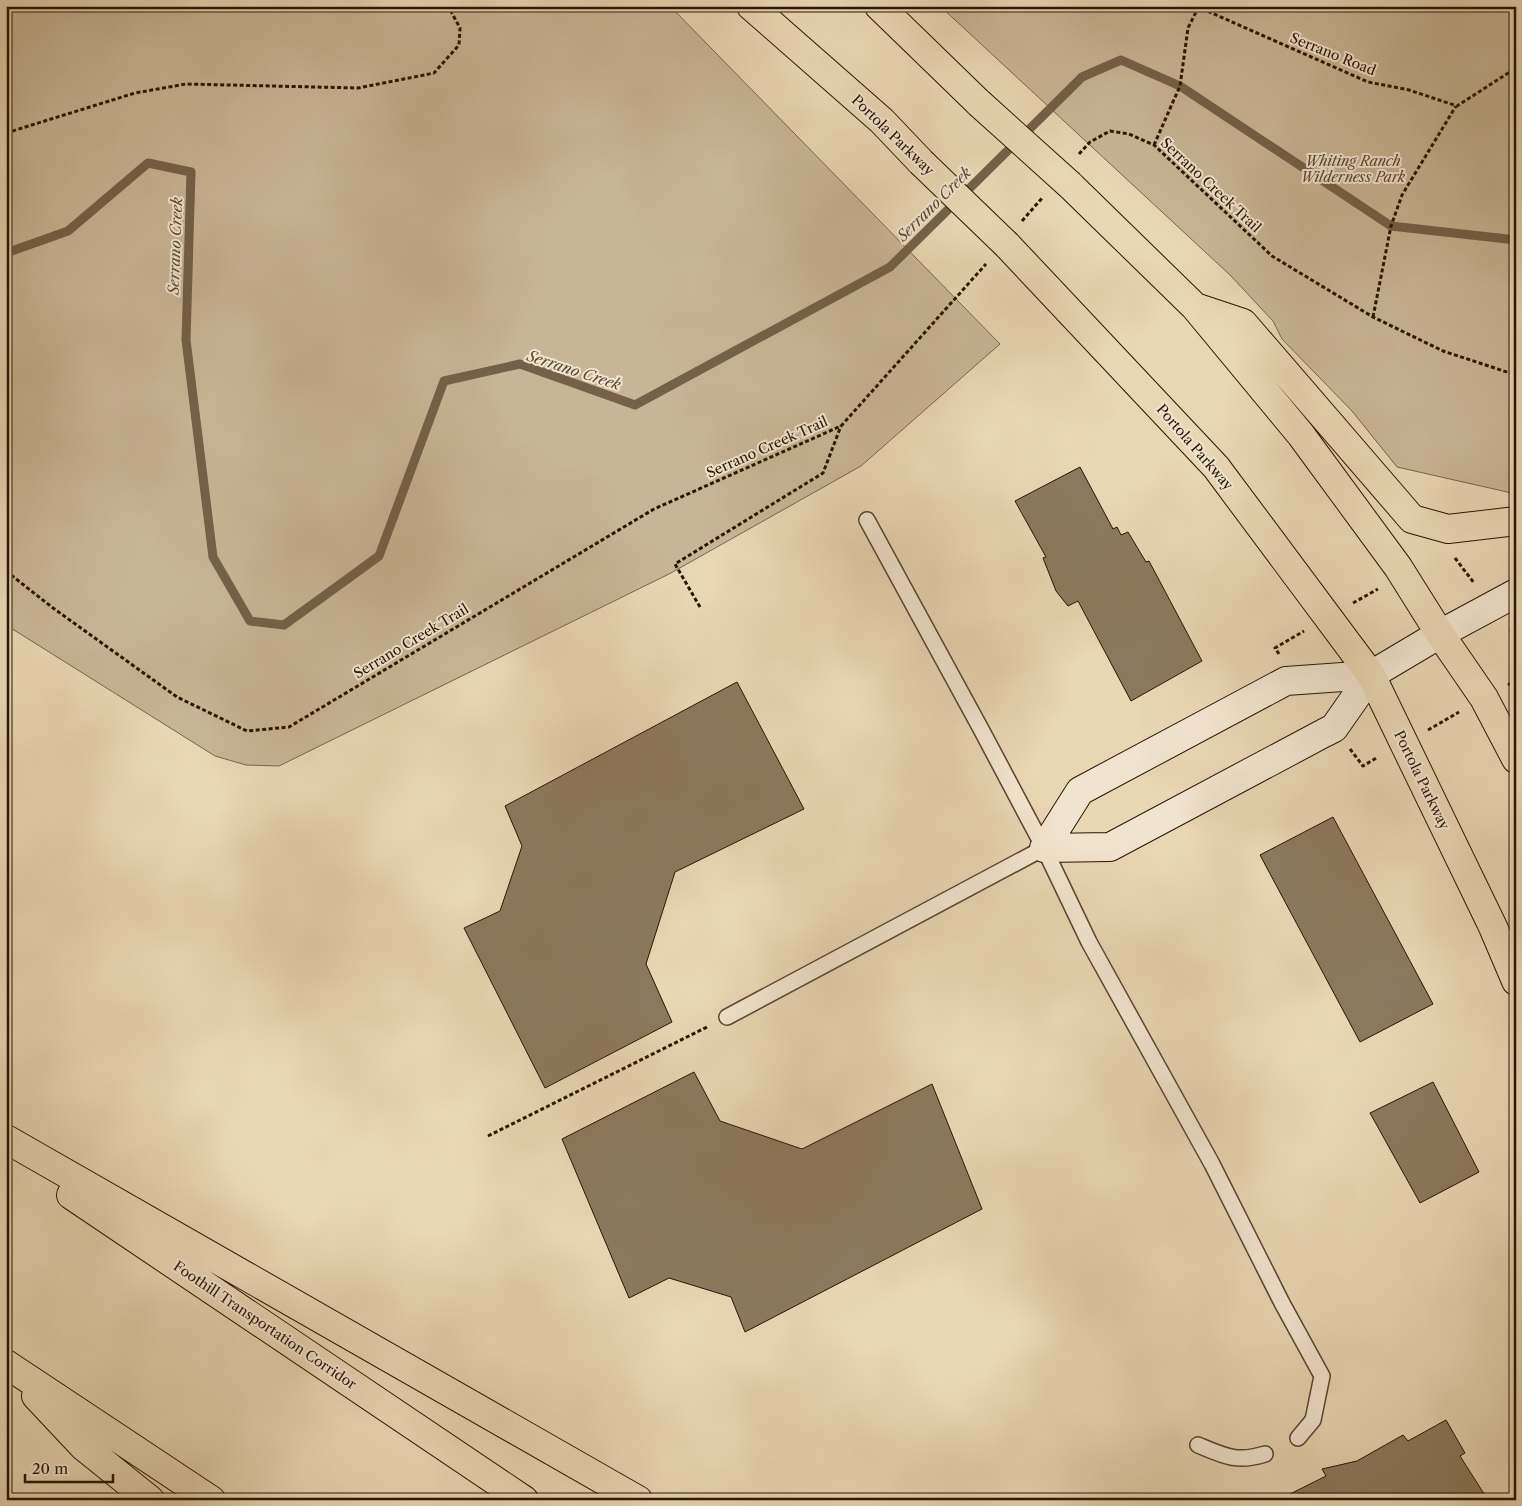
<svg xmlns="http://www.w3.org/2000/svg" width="1522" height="1506" viewBox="0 0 1522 1506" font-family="'Libre Caslon Text',serif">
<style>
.green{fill:#c8b595;stroke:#78654a}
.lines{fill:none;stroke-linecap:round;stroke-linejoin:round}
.stream{stroke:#746147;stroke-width:9}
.building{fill:#8c795d;stroke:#281500}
.lane-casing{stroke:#58452d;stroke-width:18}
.secondary-casing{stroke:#281500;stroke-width:30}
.primary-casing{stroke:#281500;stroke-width:30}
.highway-casing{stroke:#281500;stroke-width:30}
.path{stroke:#281500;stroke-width:3;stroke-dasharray:4 2.5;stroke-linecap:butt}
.lane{stroke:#f1e4ce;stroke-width:15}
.secondary{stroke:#f1e4ce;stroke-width:28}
.primary{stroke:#e9d6b3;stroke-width:28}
.highway{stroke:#e9d6b3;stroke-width:28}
.primary-bridge-casing{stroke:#281500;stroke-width:30;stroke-linecap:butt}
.primary-bridge{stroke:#e9d6b3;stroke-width:28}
.labels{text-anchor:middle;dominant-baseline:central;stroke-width:4;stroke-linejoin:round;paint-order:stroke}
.street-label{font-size:14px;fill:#281500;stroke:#f1e4ce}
.park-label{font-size:14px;font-style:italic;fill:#58452d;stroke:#f1e4ce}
.water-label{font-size:15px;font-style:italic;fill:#5b482f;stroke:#f1e4ce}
</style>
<rect width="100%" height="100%" fill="#e9d6b3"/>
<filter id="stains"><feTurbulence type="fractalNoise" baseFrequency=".004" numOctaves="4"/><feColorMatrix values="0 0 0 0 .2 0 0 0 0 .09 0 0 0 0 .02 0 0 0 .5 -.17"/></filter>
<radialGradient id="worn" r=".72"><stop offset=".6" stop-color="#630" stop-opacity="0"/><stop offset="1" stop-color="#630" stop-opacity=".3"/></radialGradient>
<!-- green -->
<path class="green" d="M 6,6 L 670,6 L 1000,344 L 861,466 L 669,574 L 279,766 L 246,765 L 215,756 L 6,625 Z
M 940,6 L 1516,6 L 1516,494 L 1397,467 L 1352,411 L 1282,339 L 1273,321 L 1230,275 Z"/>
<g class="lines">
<!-- stream -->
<path class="stream" d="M 6,253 L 68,231 L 148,163 L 191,172 L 186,340 L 213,557 L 250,621 L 284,625 L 379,556 L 444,381 L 520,364 L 635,405 L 890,267 L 1082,77 L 1121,60 L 1180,86 L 1391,226 L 1516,240"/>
</g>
<!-- building -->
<path class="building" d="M 1080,467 L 1113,529 L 1117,527 L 1121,535 L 1128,532 L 1146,562 L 1149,561 L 1202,661 L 1131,701 L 1078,601 L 1068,606 L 1056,591 L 1043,558 L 1046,557 L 1015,501 Z
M 737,682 L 804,809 L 675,872 L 646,964 L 672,1022 L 545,1088 L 464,928 L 500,911 L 522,846 L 505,806 Z
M 1333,817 L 1433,1004 L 1360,1042 L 1260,855 Z
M 694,1072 L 720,1121 L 802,1149 L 932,1084 L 982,1209 L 745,1332 L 731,1297 L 669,1278 L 629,1298 L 562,1139 Z
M 1433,1082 L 1479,1172 L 1420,1203 L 1370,1113 Z
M 1446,1420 L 1465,1453 L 1460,1456 L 1488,1500 L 1278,1500 L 1326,1476 L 1322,1469 L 1357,1461 L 1403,1435 L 1408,1441 Z"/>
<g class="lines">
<!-- lane casing -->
<g class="lane-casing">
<path id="lane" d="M 867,520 L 982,731 L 1044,848 L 1089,942 L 1212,1164 L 1282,1303 L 1322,1376 L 1313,1420 L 1298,1438
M 727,1017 L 1044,848
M 1198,1445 C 1224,1456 1237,1463 1265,1454"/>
</g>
<!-- secondary casing -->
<g class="secondary-casing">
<path id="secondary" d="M 1044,848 L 1110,847 L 1324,733 L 1334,728 L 1371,675 L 1440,634 L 1516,593
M 1044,848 L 1080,791 L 1286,681 L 1371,675"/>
</g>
<!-- primary casing -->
<g class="primary-casing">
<path id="primary" d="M 751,6 L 882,121 L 921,162
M 879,6 L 979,103
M 1070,185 L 1195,307 L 1301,435 L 1398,567 L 1440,634 L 1484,698 L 1516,759
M 1007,245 L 1216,467 L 1371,675 L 1493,927 L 1516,981
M 1195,307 L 1243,323 L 1412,519 L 1448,529 L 1516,521"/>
</g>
<!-- highway casing -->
<g class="highway-casing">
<path id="highway" d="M 6,1139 L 638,1500
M 71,1195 L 524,1500
M 6,1364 L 211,1500
M 36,1396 L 83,1446 L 150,1500"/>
</g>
<!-- path -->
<path class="path" d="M 1196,6 L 1368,82 L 1409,90 L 1457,106 L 1516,68
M 6,133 L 135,93 L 186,84 L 358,88 L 434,73 L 459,45 L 460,28 L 448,6
M 1154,145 L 1180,86 L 1188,28 L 1198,8
M 1079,154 L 1090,142 L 1110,131 L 1129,134 L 1154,145 L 1272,256 L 1373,317 L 1443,351 L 1516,375
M 1022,221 L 1043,197
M 1373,317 L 1391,226 L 1402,195 L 1456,106
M 1455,558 L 1474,583
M 6,571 L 53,608 L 177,697 L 247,731 L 289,727 L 654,509 L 841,426 L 986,264
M 1353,603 L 1378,589
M 700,607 L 675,564 L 823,473 L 841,426
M 1510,629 L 1516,636
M 1279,654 L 1275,648 L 1304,631
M 1508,685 L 1516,680
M 1428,730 L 1459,712
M 1350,749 L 1363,766 L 1378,757
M 488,1136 L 707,1027"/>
<!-- lane -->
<use href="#lane" class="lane"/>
<!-- secondary -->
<use href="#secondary" class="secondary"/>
<!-- primary -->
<use href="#primary" class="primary"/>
<!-- highway -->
<use href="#highway" class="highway"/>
<!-- primary-bridge casing -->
<g class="primary-bridge-casing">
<path id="primary-bridge" d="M 979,103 L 1070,185
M 921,162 L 1007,245"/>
</g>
<!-- primary-bridge -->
<use href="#primary-bridge" class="primary-bridge"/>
</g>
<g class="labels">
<!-- street labels -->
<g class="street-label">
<text transform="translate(1333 54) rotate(22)">Serrano Road</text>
<text transform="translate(893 135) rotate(44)">Portola Parkway</text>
<text transform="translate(1211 185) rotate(43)">Serrano Creek Trail</text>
<text transform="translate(767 447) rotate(-24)">Serrano Creek Trail</text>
<text transform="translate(1195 447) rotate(49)">Portola Parkway</text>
<text transform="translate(411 641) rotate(-31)">Serrano Creek Trail</text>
<text transform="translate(1422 780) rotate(64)">Portola Parkway</text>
<text transform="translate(265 1325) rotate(34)">Foothill Transportation Corridor</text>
</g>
<!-- park labels -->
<g class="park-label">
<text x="1353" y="161">Whiting Ranch<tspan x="1353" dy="16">Wilderness Park</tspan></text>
</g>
<!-- water labels -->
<g class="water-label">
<text transform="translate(934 204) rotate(-45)">Serrano Creek</text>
<text transform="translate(175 246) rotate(-88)">Serrano Creek</text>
<text transform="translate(574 370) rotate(18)">Serrano Creek</text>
</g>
</g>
<!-- margin -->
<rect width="1522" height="1506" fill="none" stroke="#e9d6b3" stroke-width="25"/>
<rect x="8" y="8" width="1507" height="1491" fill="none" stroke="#281500" stroke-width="2.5"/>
<rect x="12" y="12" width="1497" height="1481" fill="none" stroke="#281500"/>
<!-- scale -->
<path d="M25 1474v8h88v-8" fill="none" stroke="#281500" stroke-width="2.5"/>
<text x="32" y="1474" font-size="15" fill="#281500" stroke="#f1e4ce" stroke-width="4" paint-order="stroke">20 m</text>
<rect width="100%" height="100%" filter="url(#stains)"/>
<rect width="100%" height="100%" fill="url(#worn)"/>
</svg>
